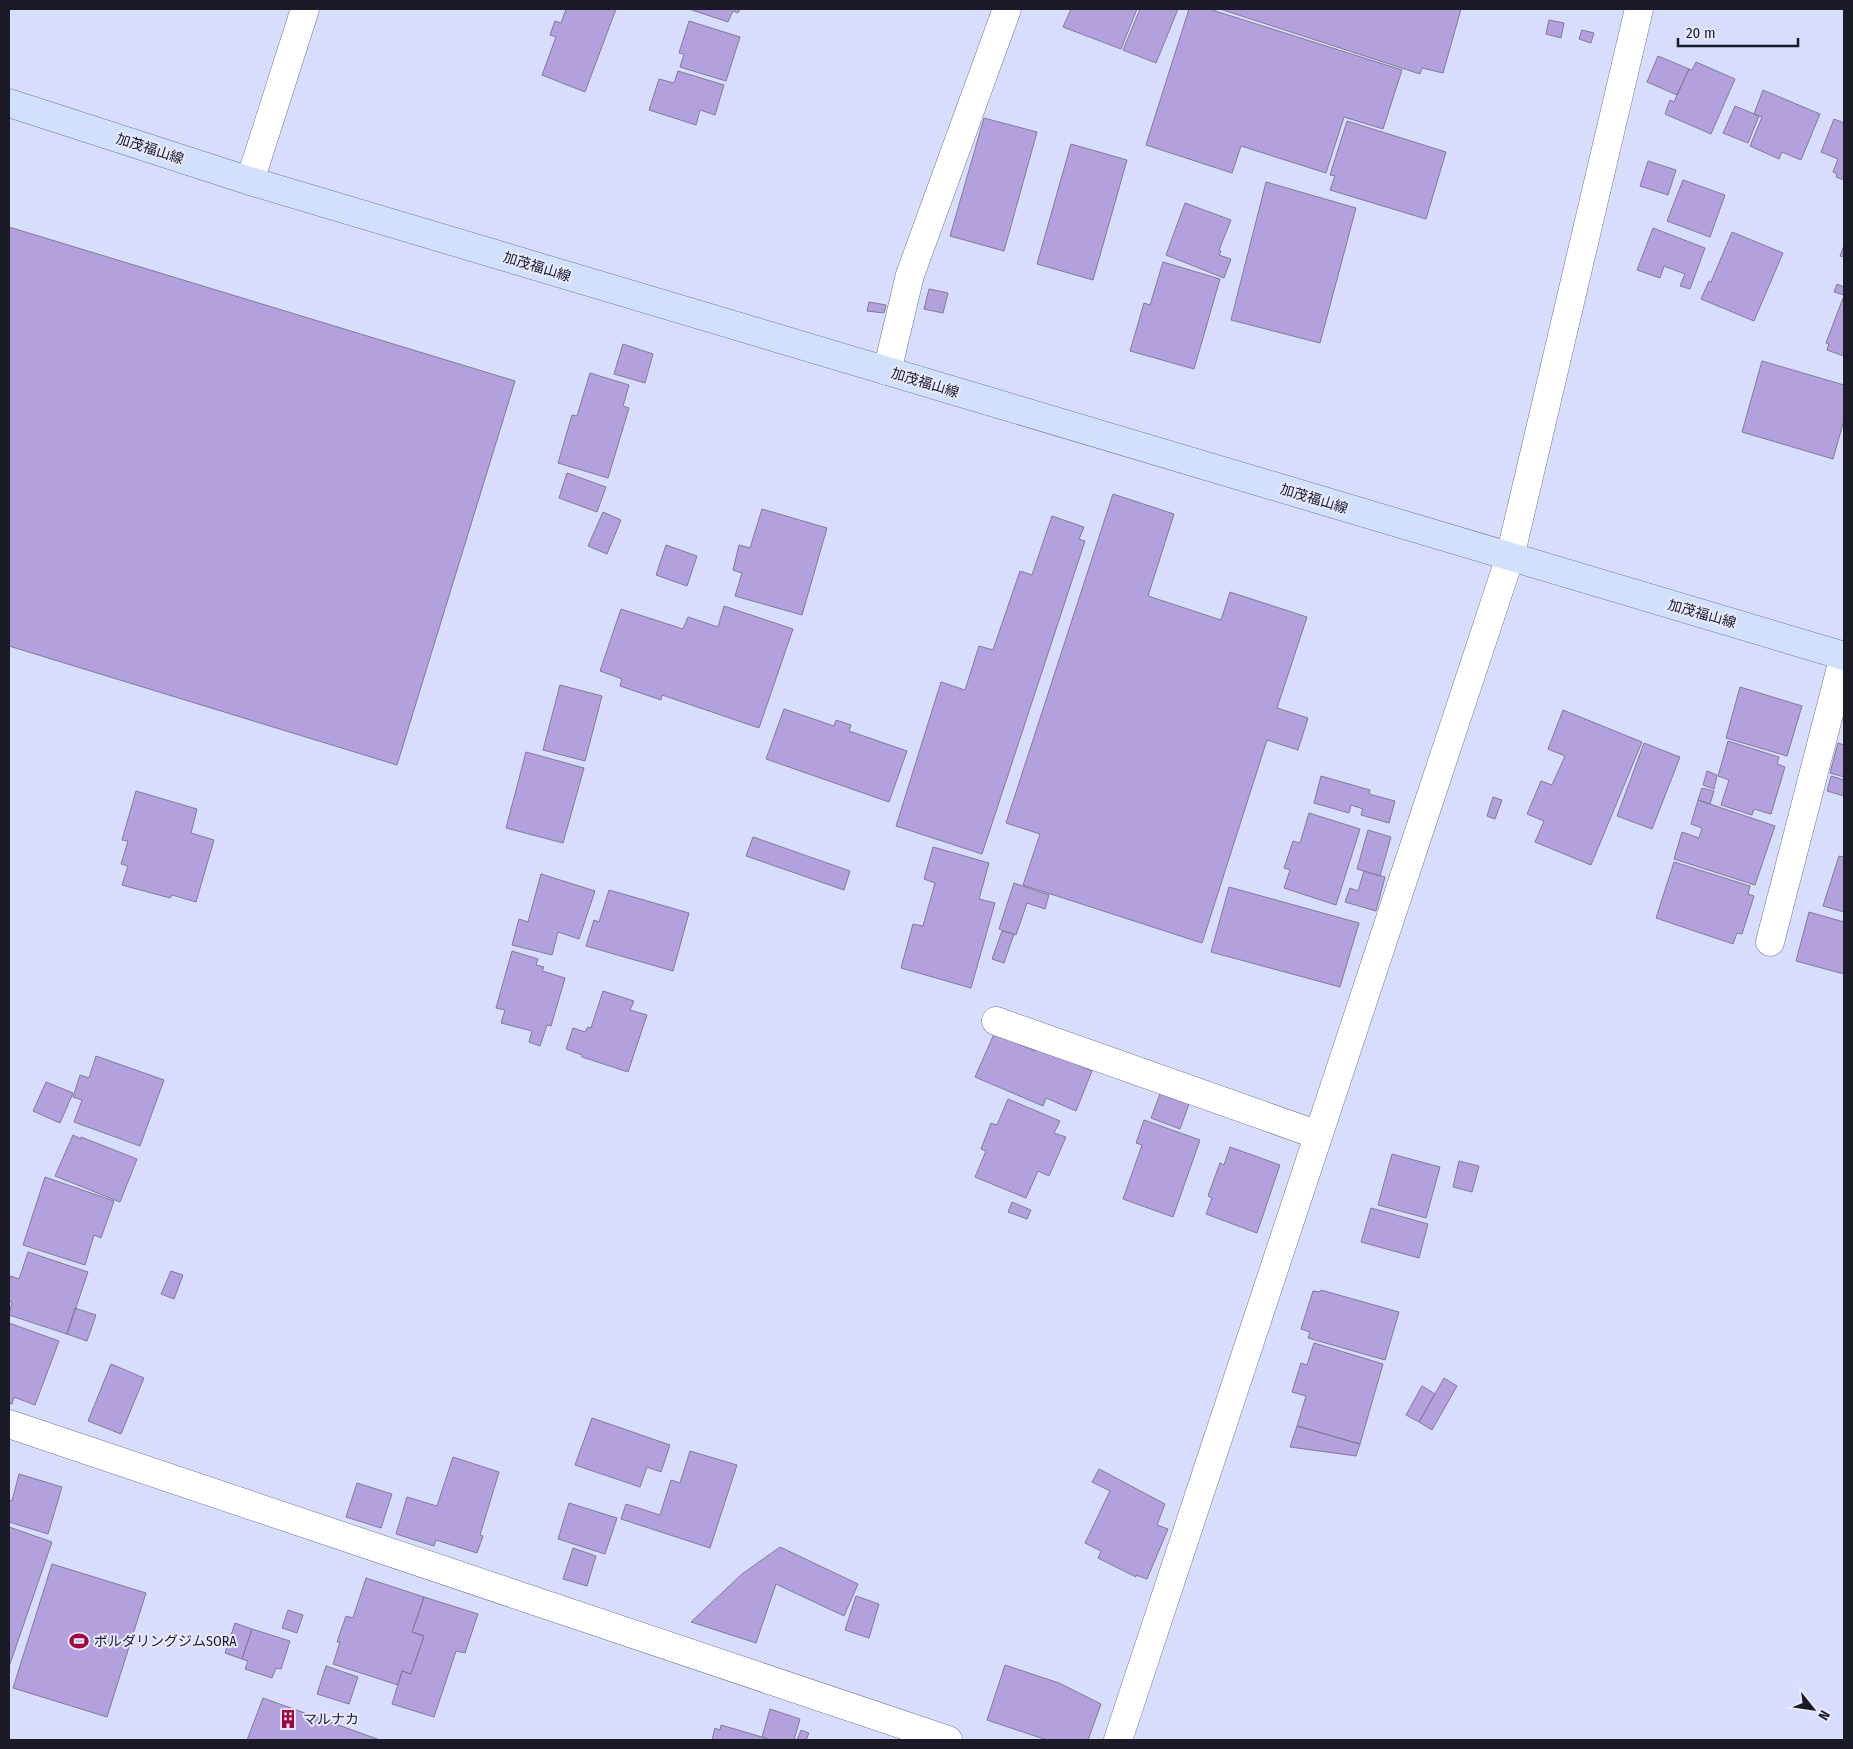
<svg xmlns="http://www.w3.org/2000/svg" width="1853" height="1749" viewBox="0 0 1853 1749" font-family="'Fira Sans Condensed','Noto Sans JP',sans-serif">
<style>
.building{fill:#b3a1dd;stroke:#827a98}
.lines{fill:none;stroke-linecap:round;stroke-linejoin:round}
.minor-casing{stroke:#737694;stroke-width:29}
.secondary-casing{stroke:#737694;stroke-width:29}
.minor{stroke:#fff;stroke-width:28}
.secondary{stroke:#d2e1fb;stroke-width:28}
.labels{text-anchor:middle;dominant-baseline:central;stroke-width:4;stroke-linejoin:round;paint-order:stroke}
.street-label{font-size:14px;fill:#1a1b27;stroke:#e7eafe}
.poi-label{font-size:14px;fill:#1a1b27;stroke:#e7eafe;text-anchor:start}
</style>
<rect width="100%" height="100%" fill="#d8dcfd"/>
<!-- building -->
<path class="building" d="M 566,9 L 616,9 L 585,92 L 542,75 L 556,37 L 550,35 L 555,21 L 561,23 Z
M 689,9 L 740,9 L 738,13 L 733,11 L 728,22 Z
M 1071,9 L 1137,9 L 1121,49 L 1063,27 Z
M 1140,9 L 1178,9 L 1156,63 L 1123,50 Z
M 1189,9 L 1209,9 L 1402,70 L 1383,129 L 1344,117 L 1326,173 L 1241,146 L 1232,173 L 1146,145 Z
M 1220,9 L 1461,9 L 1443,73 L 1422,68 L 1420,74 Z
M 1549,20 L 1564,23 L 1561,38 L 1546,34 Z
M 689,21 L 740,37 L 726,81 L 680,67 L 684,54 L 679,53 Z
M 1582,30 L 1594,33 L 1591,43 L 1579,39 Z
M 1658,56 L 1689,69 L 1677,95 L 1647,82 Z
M 1696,62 L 1735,79 L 1711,134 L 1665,114 L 1670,100 L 1674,102 L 1689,69 L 1692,70 Z
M 678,71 L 724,85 L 715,115 L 700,110 L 696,125 L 649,110 L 659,79 L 674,83 Z
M 1763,90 L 1820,114 L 1801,160 L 1782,152 L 1779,159 L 1750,146 L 1762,117 L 1754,114 Z
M 1735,106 L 1759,116 L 1748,143 L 1723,133 Z
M 984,118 L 1037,132 L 1004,251 L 950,236 Z
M 1834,119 L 1844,123 L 1844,180 L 1836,177 L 1837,174 L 1833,172 L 1838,159 L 1821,152 Z
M 1347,121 L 1446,152 L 1426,219 L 1330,190 L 1335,176 L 1330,175 Z
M 1071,144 L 1127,160 L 1093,280 L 1037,264 Z
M 1648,161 L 1676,170 L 1668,195 L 1640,186 Z
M 1683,180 L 1725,195 L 1710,237 L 1667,221 Z
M 1266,182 L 1356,208 L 1320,343 L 1231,320 Z
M 1185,203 L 1231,220 L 1219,250 L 1221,251 L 1219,255 L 1231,259 L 1224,278 L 1166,255 Z
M 9,227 L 515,381 L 397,765 L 9,646 Z
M 1653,228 L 1705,248 L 1690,289 L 1680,286 L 1685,274 L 1664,266 L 1660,278 L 1637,270 Z
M 1732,232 L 1783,253 L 1754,321 L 1701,299 L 1709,281 L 1711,282 Z
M 1844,245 L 1844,257 L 1840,256 Z
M 1163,262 L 1220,279 L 1194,369 L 1130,351 L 1144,303 L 1150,305 Z
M 1837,284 L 1844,287 L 1844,295 L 1834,292 Z
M 929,289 L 948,293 L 943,313 L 924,309 Z
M 1843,298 L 1844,298 L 1844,356 L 1827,350 L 1829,344 L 1826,343 Z
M 869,302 L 886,305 L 884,313 L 867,311 Z
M 623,344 L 653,354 L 645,383 L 614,374 Z
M 1762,361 L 1844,385 L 1844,420 L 1833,459 L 1742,432 Z
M 590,373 L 629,385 L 623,406 L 629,408 L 608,478 L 558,463 L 572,415 L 577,416 Z
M 567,473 L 606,487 L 597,512 L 559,498 Z
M 1113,494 L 1174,514 L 1148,596 L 1221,620 L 1230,592 L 1307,617 L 1277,708 L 1308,718 L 1298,750 L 1267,740 L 1202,943 L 1023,885 L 1040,834 L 1006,823 Z
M 762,509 L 827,528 L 802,615 L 735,596 L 742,573 L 733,570 L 739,545 L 750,548 Z
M 603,512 L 621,520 L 607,554 L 588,546 Z
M 1052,516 L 1084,527 L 1079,539 L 1085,541 L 982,854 L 896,826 L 941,682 L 965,690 L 979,646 L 993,650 L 1020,571 L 1032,575 Z
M 666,545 L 697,556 L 687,586 L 656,575 Z
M 724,606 L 793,629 L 759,728 L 662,695 L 661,700 L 620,686 L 622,679 L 600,671 L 621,609 L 683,629 L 688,617 L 718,627 Z
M 560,685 L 602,696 L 585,761 L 543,750 Z
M 1740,687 L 1802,706 L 1787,756 L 1726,738 Z
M 784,709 L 834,726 L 836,720 L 851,725 L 849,731 L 907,751 L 889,802 L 766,759 Z
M 1563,710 L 1642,742 L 1591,865 L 1535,842 L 1544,821 L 1527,814 L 1541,781 L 1552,785 L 1565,756 L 1548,749 Z
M 1728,741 L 1779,757 L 1777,764 L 1785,767 L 1771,814 L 1754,809 L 1752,815 L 1721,805 L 1729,780 L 1718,776 Z
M 1644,743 L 1680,757 L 1652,829 L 1617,816 Z
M 1838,743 L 1844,745 L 1844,777 L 1830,773 Z
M 526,752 L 584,768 L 563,843 L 506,828 Z
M 1707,771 L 1717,775 L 1714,789 L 1703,785 Z
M 1321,776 L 1370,790 L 1369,794 L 1395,801 L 1389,823 L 1361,815 L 1363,809 L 1351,805 L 1349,813 L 1314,803 Z
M 1831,776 L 1844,780 L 1844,796 L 1827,791 Z
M 1702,788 L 1714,791 L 1710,804 L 1698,800 Z
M 136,791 L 197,809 L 191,833 L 214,840 L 196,902 L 172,895 L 170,898 L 122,885 L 128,866 L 121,864 L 128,841 L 122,840 Z
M 1493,797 L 1502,800 L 1495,819 L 1487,816 Z
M 1698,800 L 1775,826 L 1755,885 L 1674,859 L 1682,832 L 1699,838 L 1702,828 L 1691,824 Z
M 1309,813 L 1360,829 L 1336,905 L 1284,888 L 1290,870 L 1284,868 L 1293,841 L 1300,843 Z
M 1368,830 L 1391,837 L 1380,876 L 1357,869 Z
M 753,837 L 850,871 L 844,890 L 746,856 Z
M 933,847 L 989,863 L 979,899 L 995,903 L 971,988 L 901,968 L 913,924 L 923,926 L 935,883 L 924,879 Z
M 1839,856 L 1844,857 L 1844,912 L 1823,906 Z
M 1674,862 L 1750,886 L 1748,894 L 1754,896 L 1742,934 L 1737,933 L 1733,944 L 1656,918 Z
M 1364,871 L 1385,877 L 1376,911 L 1345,902 L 1350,888 L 1358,891 Z
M 541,874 L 595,891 L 579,939 L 558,932 L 552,955 L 512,945 L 519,919 L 528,922 Z
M 1014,883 L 1049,895 L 1045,909 L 1027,903 L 1016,935 L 999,929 Z
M 1229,887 L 1359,923 L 1340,987 L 1211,952 Z
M 609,890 L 689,913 L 673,971 L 586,946 L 594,920 L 599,922 Z
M 1809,912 L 1844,922 L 1844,974 L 1796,961 Z
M 1002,931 L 1014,934 L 1004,963 L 992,959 Z
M 512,951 L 538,959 L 536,965 L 544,967 L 542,971 L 565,978 L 551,1026 L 547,1025 L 540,1046 L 529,1042 L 532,1031 L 501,1023 L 505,1010 L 496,1008 Z
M 603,991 L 634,1001 L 630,1010 L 647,1015 L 628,1072 L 582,1057 L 582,1055 L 566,1049 L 573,1028 L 585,1032 L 588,1027 L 591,1028 Z
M 994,1034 L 1035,1051 L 1036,1047 L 1092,1071 L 1076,1111 L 1046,1098 L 1043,1106 L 975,1077 Z
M 96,1056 L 164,1080 L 140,1146 L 74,1122 L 82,1100 L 73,1097 L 80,1075 L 89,1078 Z
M 46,1082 L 73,1093 L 60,1123 L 33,1111 Z
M 1160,1094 L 1189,1104 L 1180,1129 L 1151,1118 Z
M 1008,1099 L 1060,1121 L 1054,1133 L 1066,1137 L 1049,1176 L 1038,1171 L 1026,1198 L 975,1177 L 986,1151 L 981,1149 L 991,1123 L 997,1125 Z
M 1144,1120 L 1200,1140 L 1173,1217 L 1123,1199 L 1142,1145 L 1136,1143 Z
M 73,1135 L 81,1139 L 81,1137 L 137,1159 L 120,1202 L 55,1176 Z
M 1230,1147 L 1280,1165 L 1257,1233 L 1206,1214 L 1212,1198 L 1208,1196 L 1220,1163 L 1224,1165 Z
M 1392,1154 L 1440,1167 L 1426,1218 L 1378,1205 Z
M 1459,1161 L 1479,1166 L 1472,1192 L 1453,1187 Z
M 45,1177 L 114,1201 L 101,1238 L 94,1235 L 85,1265 L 23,1245 Z
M 1012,1202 L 1031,1210 L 1027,1219 L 1008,1212 Z
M 1371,1208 L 1428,1224 L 1419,1258 L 1361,1242 Z
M 28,1252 L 88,1272 L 67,1334 L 9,1315 L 12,1302 L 9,1301 L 9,1281 L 11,1276 L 19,1279 Z
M 171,1271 L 183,1275 L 174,1299 L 161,1294 Z
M 1321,1290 L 1399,1312 L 1385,1360 L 1308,1338 L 1310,1332 L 1301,1329 L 1313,1291 L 1320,1292 Z
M 75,1308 L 96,1315 L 87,1341 L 67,1334 Z
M 9,1323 L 59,1341 L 35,1405 L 14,1397 L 12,1404 L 9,1403 Z
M 1314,1343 L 1383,1364 L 1360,1444 L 1297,1426 L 1306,1396 L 1292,1392 L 1301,1363 L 1307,1365 Z
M 111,1364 L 144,1378 L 121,1434 L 88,1421 Z
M 1444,1378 L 1457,1386 L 1432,1430 L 1419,1422 Z
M 1422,1386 L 1435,1394 L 1419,1422 L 1406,1415 Z
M 592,1418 L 670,1445 L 661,1472 L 647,1467 L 640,1487 L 575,1465 Z
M 1297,1426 L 1360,1444 L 1356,1456 L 1290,1447 Z
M 690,1451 L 737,1465 L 710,1548 L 621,1519 L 626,1504 L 660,1515 L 671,1480 L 680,1483 Z
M 453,1457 L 499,1472 L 480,1535 L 483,1536 L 477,1553 L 436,1540 L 434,1546 L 396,1534 L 407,1497 L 437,1506 Z
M 1099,1469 L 1165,1504 L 1157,1525 L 1168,1529 L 1147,1579 L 1136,1575 L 1136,1577 L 1098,1558 L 1101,1551 L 1085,1543 L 1110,1491 L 1092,1482 Z
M 19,1474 L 62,1487 L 48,1534 L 9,1522 L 9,1500 L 12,1501 Z
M 357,1483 L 392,1494 L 381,1528 L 346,1517 Z
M 569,1503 L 617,1518 L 605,1554 L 558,1539 Z
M 9,1527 L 52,1542 L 9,1667 Z
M 780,1547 L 858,1584 L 844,1616 L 776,1584 L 756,1643 L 691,1622 L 742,1574 Z
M 573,1548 L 596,1556 L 587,1586 L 563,1579 Z
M 52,1564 L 146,1593 L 107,1717 L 13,1688 Z
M 366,1578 L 424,1597 L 412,1632 L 424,1636 L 411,1674 L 402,1671 L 398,1685 L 333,1664 L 340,1642 L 337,1642 L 346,1616 L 353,1618 Z
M 856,1596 L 879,1604 L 869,1638 L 845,1630 Z
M 424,1597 L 478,1614 L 465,1653 L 456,1651 L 434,1717 L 392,1704 L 402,1671 L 411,1674 L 424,1636 L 412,1632 Z
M 288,1610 L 303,1615 L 297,1633 L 282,1628 Z
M 235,1623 L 252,1629 L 242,1659 L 225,1653 Z
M 252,1629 L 290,1641 L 281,1669 L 276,1668 L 272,1678 L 245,1669 L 248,1661 L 242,1659 Z
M 1005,1665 L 1059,1683 L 1101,1704 L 1088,1740 L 1047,1740 L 987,1720 Z
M 326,1666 L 358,1677 L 349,1704 L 317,1694 Z
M 263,1698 L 380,1740 L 247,1740 Z
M 770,1709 L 800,1719 L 794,1740 L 771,1740 L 762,1737 Z
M 721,1725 L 762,1737 L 771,1740 L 712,1740 L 715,1728 L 720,1730 Z
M 801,1730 L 809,1733 L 806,1740 L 797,1740 Z"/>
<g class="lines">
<!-- minor casing -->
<g class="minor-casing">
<path id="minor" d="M 250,181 L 305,9
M 887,371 L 910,275 L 1007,9
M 1770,942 L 1844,656
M 996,1021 L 1318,1135
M 9,1424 L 948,1740
M 1118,1740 L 1510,557 L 1639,9"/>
</g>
<!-- secondary casing -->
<g class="secondary-casing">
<path id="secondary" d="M 9,103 L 250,181 L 1844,656"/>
</g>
<!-- minor -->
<use href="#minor" class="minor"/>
<!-- secondary -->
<use href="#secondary" class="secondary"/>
</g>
<!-- icons -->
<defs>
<g id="stadium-bare" transform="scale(1.5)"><path d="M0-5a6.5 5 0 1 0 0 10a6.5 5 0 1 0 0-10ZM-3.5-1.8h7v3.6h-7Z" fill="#a2053b" stroke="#e7eafe" stroke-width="2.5" paint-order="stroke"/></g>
<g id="building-bare" transform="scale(1.5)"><path d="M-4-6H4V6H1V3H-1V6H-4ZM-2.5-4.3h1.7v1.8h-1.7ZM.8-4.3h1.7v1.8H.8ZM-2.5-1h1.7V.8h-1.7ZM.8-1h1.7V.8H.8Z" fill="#a2053b" stroke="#e7eafe" stroke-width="2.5" paint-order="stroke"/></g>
</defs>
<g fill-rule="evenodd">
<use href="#stadium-bare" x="79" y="1641"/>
<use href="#building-bare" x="288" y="1719"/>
</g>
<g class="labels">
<!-- street labels -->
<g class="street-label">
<text transform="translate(150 149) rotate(18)">加茂福山線</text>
<text transform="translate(537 267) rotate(17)">加茂福山線</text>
<text transform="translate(925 383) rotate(17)">加茂福山線</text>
<text transform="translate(1314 499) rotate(17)">加茂福山線</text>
<text transform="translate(1702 614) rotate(16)">加茂福山線</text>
</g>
<!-- poi labels -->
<g class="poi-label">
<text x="94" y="1641">ボルダリングジムSORA</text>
<text x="303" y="1719">マルナカ</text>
</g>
</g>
<!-- border -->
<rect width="1853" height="1749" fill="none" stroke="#1a1b27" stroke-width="20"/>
<!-- north arrow -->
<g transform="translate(1813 1709) rotate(120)" stroke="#e7eafe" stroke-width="4" paint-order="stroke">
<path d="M0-4L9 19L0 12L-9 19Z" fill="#1a1b27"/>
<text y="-8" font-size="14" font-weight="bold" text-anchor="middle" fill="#1a1b27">N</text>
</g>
<!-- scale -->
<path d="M1678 38v8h120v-8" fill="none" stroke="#1a1b27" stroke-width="2.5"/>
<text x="1686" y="38" font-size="15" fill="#1a1b27" stroke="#e7eafe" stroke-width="4" paint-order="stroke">20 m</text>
</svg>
